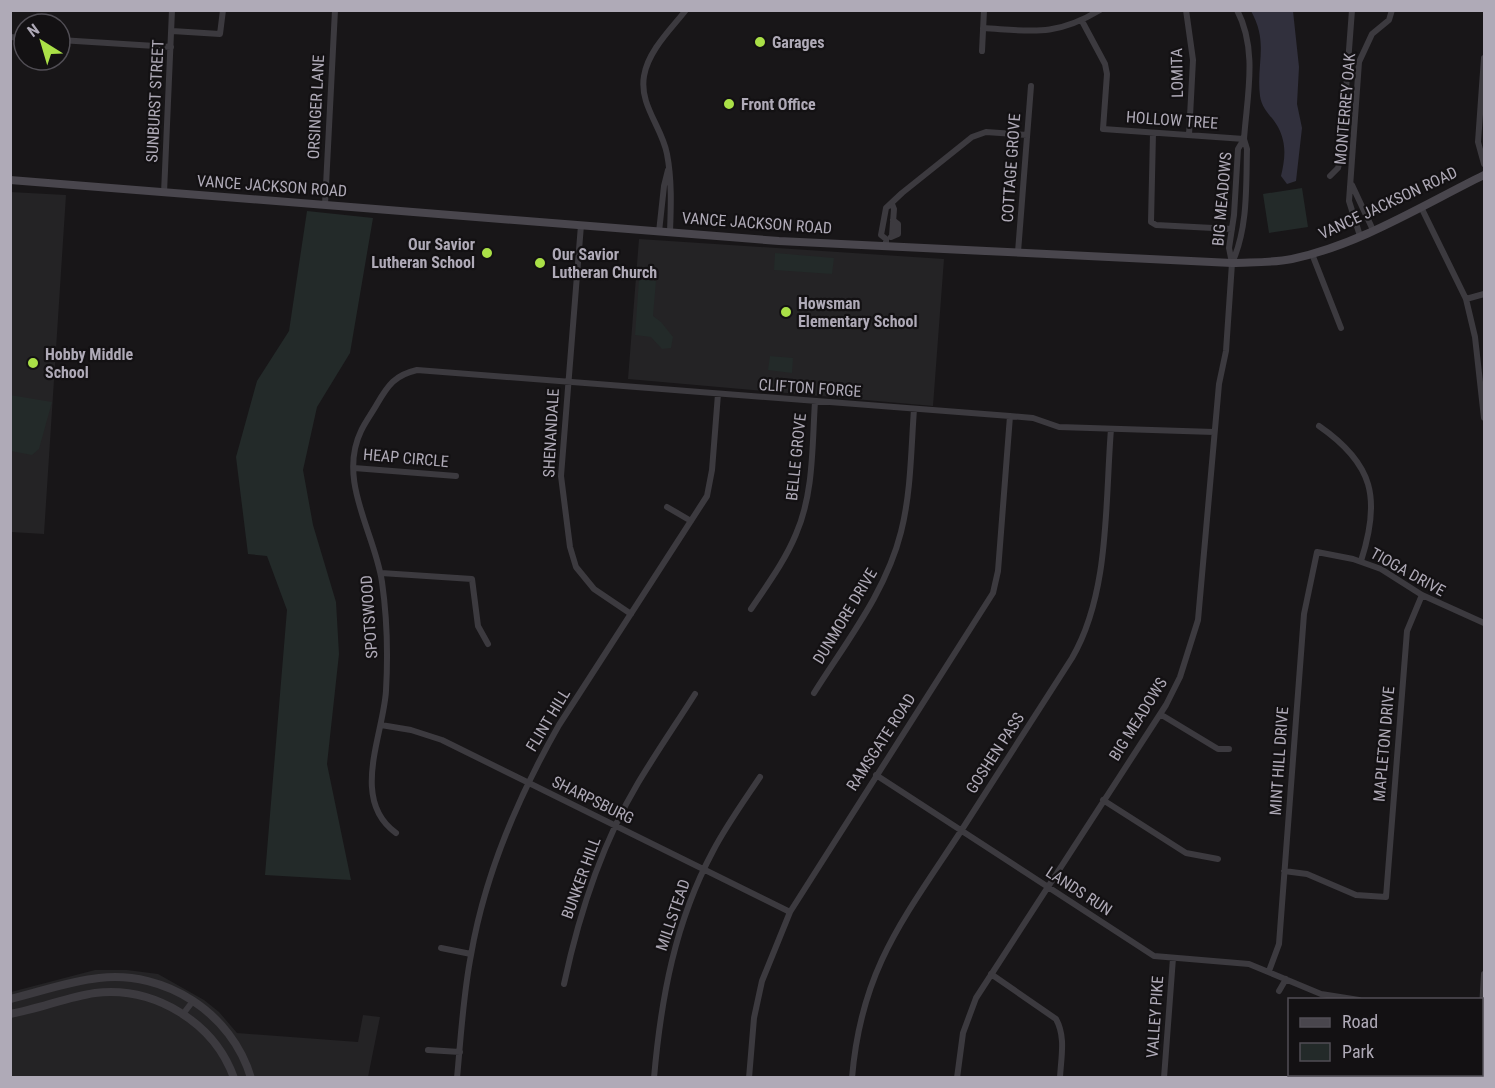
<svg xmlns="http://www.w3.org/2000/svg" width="1495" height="1088" viewBox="0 0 1495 1088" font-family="'Roboto Condensed',sans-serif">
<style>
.built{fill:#242325}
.green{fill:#232a29}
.water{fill:#31303d}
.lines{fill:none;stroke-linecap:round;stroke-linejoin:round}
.minor{stroke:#3c3a3f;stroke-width:6}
.tertiary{stroke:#3c3a3f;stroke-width:8}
.secondary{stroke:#49464d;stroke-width:8}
.poi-dot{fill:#aae047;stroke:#131113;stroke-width:2}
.labels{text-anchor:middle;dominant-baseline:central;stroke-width:4.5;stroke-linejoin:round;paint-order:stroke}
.poi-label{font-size:16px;font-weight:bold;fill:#afaab7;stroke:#131113;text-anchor:start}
.street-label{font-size:16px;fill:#afaab7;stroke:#131113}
</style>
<rect width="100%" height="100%" fill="#181618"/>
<!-- built -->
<path class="built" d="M 10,192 L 66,195 L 44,534 L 11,532 Z
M 639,239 L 944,259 L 933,406 L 628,379 Z
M 95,970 L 127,970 L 158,974 L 204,1000 L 219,1012 L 237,1033 L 358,1042 L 363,1015 L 380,1017 L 368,1077 L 11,1078 L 11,992 Z"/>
<!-- green -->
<path class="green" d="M 1302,188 L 1308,227 L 1269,233 L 1263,194 Z
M 307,211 L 373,218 L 350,353 L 317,407 L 303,470 L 313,525 L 336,602 L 339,654 L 327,764 L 351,880 L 265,875 L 287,610 L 267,556 L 248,554 L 236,457 L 257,381 L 289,331 Z
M 775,253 L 834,258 L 832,274 L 774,270 Z
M 639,279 L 656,281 L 653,316 L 661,322 L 673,337 L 671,348 L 662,349 L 651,337 L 635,335 Z
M 770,356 L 793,358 L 792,373 L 768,370 Z
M 10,395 L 52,402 L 39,449 L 32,455 L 11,451 Z"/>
<!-- water -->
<path class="water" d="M 1251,11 L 1293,11 L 1299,67 L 1297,104 L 1302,128 L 1296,181 L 1287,184 L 1281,176 C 1285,159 1287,144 1278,127 C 1272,116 1262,110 1260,96 C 1256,63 1269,43 1251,11 Z"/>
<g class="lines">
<!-- minor -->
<path class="minor" d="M 1186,10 L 1193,60 L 1189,135
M 1082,21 L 1105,64 L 1107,74 L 1103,129 L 1244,139
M 983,28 C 1032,31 1055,37 1100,10
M 172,31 L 220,34 L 223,10
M 10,37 L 24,38
M 60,40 L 171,47
M 982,51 L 984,10
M 1484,58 L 1478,142 L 1484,164
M 1153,133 L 1151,222 L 1156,225 L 1232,229
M 1330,176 L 1338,168 L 1341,156 L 1352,10
M 1352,185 L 1373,230
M 164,193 L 172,10
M 325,205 L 335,10
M 1421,207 L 1466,299 L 1475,337 L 1484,418
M 581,225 L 561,476 L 570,547 L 576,567 L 594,589 L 631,614
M 659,232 L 664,186 L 668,170
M 670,232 C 671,206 672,180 667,154 C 662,127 639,105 644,76 C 648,51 671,29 686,10
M 892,236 L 894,209 L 892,204
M 1360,236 L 1349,201 L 1359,62 L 1372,34 L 1389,20 L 1392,10
M 891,237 L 898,234 L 898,224 L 893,220
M 886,245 L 886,239 L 881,235 L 886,208 L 902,193 L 972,137 L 986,132 L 1027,135
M 1018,252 L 1031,86
M 1312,254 L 1341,328
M 1232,263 C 1248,228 1246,187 1247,149 L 1244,139 C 1247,96 1258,50 1237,10
M 1466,299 L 1484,294
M 1319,426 C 1374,464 1381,499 1361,561
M 354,468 L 456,476
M 667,507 L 691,521
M 381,573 L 472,579 L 478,626 L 488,644
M 751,609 C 767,585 785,561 796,534 C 814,493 812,445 815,402
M 814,693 C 846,642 886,592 901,532 C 911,493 911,450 914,409
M 1160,714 L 1218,749 L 1229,749
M 381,725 L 411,730 L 442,740 L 790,912
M 876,775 L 1154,956 L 1249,964 L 1321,994 L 1359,1000
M 1103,800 L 1186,853 L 1218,859
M 396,833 C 350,800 383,736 386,691 C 388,656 387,617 382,582 C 375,533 337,481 361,431 C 365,422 372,413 377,404 C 388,385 395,375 417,370 L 1010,416 L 1033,418 L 1059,427 L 1214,432
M 1284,871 L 1307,874 L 1356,895 L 1386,897 L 1407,631 L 1422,595
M 441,948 L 471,954
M 1269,971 L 1279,944 L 1304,614 L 1317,552 L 1353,559 L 1381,569 L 1422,595 L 1484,623
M 991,974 L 1056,1019 C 1066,1037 1061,1057 1060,1078
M 564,984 C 579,914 601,845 638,783 C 656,753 676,724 695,694
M 1279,991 L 1286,979
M 1482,1008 L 1484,974
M 183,1014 L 193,1001
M 428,1050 L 460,1052
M 457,1078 C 461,1036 463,996 471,955 C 485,873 518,797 559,725 L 707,496 L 712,470 L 718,394
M 654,1078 C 661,998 675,922 713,851 C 726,826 744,801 760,777
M 749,1078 L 754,1018 L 762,981 L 790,912 L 993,593 L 998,571 L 1010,416
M 852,1078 C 861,969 904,918 961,831 C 998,773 1035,716 1072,658 C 1110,593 1105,503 1111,429
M 957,1078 L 963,1033 L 976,998 L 1166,705 L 1180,677 L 1198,620 L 1219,384 L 1226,351 L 1232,263 L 1229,248 L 1234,215 L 1238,149 L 1244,139
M 1164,1078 L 1173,958"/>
<!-- tertiary -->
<path class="tertiary" d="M 10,999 C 40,992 69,981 99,978 C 165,970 232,1013 251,1078
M 10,1014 C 39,1009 67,997 95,993 C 154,986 214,1022 234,1078"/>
<!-- secondary -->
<path class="secondary" d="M 10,180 L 779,241 L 1232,263 C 1252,262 1272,263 1292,259 C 1359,245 1423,205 1484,175"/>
</g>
<!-- markers -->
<g class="poi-dot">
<circle cx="760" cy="42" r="6"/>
<circle cx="729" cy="104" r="6"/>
<circle cx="487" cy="253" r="6"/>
<circle cx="540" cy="263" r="6"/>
<circle cx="786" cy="312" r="6"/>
<circle cx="33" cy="363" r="6"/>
</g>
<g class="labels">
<!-- poi labels -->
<g class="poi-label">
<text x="772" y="42">Garages</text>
<text x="741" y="104">Front Office</text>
<text x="475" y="244" text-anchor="end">Our Savior<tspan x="475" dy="18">Lutheran School</tspan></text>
<text x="552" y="254">Our Savior<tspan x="552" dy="18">Lutheran Church</tspan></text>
<text x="798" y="303">Howsman<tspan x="798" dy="18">Elementary School</tspan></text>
<text x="45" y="354">Hobby Middle<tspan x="45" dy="18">School</tspan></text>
</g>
<!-- street labels -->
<g class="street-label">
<text transform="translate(1177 73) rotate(-91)">LOMITA</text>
<text transform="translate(155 101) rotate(-87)">SUNBURST STREET</text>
<text transform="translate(316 107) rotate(-87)">ORSINGER LANE</text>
<text transform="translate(1345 109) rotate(-85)">MONTERREY OAK</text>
<text transform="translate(1172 120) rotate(4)">HOLLOW TREE</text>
<text transform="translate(1011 168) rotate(-86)">COTTAGE GROVE</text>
<text transform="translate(272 186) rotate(4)">VANCE JACKSON ROAD</text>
<text transform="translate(1222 199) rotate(-85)">BIG MEADOWS</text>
<text transform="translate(1388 203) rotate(-25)">VANCE JACKSON ROAD</text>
<text transform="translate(757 223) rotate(4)">VANCE JACKSON ROAD</text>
<text transform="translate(810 388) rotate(4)">CLIFTON FORGE</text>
<text transform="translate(551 433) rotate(-87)">SHENANDALE</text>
<text transform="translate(796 457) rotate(-84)">BELLE GROVE</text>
<text transform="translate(406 458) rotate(5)">HEAP CIRCLE</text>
<text transform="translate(1408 572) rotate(29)">TIOGA DRIVE</text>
<text transform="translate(845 616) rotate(-59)">DUNMORE DRIVE</text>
<text transform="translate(369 617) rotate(-94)">SPOTSWOOD</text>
<text transform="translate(1138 719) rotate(-58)">BIG MEADOWS</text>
<text transform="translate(548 720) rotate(-59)">FLINT HILL</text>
<text transform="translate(881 742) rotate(-57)">RAMSGATE ROAD</text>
<text transform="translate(1384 744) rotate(-85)">MAPLETON DRIVE</text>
<text transform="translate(995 753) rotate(-57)">GOSHEN PASS</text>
<text transform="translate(1279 761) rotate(-86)">MINT HILL DRIVE</text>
<text transform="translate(593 800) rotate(26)">SHARPSBURG</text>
<text transform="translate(581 878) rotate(-70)">BUNKER HILL</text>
<text transform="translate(1079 891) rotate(33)">LANDS RUN</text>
<text transform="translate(673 915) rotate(-71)">MILLSTEAD</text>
<text transform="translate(1155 1017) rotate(-86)">VALLEY PIKE</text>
</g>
</g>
<!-- border -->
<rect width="1495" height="1088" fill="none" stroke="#afaab7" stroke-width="24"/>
<!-- legend -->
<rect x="1288" y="998" width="195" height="78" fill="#131113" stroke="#514e55" stroke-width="1.5"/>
<rect x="1300" y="1018" width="30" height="9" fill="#49464d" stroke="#514e55" stroke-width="1.5"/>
<text x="1342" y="1028" font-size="18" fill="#afaab7">Road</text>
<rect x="1300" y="1043" width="30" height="18" fill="#232a29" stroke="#514e55" stroke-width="1.5"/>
<text x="1342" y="1058" font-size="18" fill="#afaab7">Park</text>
<!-- north arrow -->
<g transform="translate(42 42) rotate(323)"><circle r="28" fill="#131113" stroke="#514e55" stroke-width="1.5"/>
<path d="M0-4.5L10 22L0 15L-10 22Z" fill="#aae047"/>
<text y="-9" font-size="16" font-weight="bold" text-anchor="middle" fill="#afaab7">N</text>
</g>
</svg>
